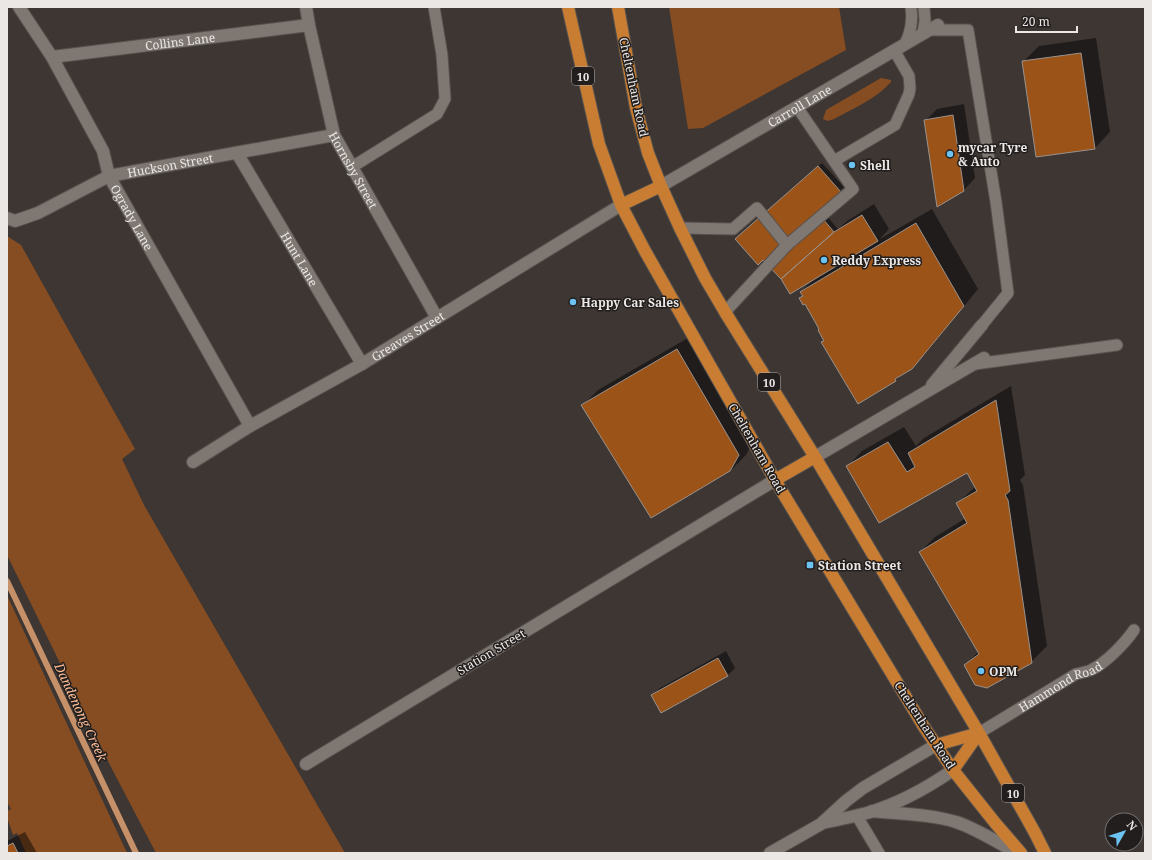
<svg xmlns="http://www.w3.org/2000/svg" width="1152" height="860" viewBox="0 0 1152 860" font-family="'Noto Serif',serif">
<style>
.green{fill:#874d22}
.shadow{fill:#0007}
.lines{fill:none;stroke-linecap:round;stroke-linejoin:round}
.stream{stroke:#c69069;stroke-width:6}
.building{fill:#9b5318;stroke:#99928d}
.lane-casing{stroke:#57524f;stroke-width:13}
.street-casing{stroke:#57524f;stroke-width:14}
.secondary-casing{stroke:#57524f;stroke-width:14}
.primary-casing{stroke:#57524f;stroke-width:14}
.lane{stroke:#7e7772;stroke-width:11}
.street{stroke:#7e7772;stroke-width:12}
.secondary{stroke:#7e7772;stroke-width:12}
.primary{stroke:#c87d32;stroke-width:12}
.poi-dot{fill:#6cc3f2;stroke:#211e1d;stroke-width:1.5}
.labels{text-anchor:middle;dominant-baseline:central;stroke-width:3;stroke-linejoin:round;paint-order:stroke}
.shield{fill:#211e1d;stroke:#aeaba9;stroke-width:1}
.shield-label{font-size:11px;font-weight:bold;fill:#ebe7e5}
.street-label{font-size:12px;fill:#ebe7e5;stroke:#211e1d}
.poi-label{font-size:12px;font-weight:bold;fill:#ebe7e5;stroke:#211e1d;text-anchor:start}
.water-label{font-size:13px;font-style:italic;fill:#fabc94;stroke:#211e1d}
</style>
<rect width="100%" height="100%" fill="#3d3633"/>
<!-- green -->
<path class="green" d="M 669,7 L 839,7 L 846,50 L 703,128 L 688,129 Z
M 881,78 L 891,80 L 891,82 C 876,99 854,108 834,119 L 828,121 L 823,119 L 826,110 Z
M 7,236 L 21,245 L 135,449 L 122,459 L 144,505 L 345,853 L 156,853 L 112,769 L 7,555 Z
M 7,595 L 127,853 L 26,853 L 17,833 L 13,835 L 7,817 L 7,811 L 11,809 L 7,802 Z"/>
<!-- shadow -->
<path class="shadow" d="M 1096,38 L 1110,132 L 1095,148 L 1037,156 L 1023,62 L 1039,46 Z
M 964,104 L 975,178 L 964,190 L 925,121 L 937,109 Z
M 822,163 L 844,187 L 820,208 L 838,229 L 847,221 L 874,204 L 889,229 L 880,239 L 932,209 L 978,289 L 927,352 L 911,368 L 904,372 L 896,380 L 859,402 L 823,342 L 825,340 L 820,328 L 805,303 L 801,292 L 815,278 L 782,278 L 740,235 Z
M 693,335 L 754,439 L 746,455 L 730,471 L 583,405 L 598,390 Z
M 1011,386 L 1025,475 L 1020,480 L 1023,485 L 1047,646 L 1031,662 L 965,665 L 979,651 L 920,552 L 935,537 L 966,518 L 958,503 L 976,486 L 967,471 L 880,522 L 847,467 L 862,451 L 904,427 L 916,446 L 924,438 Z
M 726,651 L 735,668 L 727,676 L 652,695 L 660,688 Z
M 25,832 L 37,853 L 7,853 L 7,841 Z"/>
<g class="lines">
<!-- stream -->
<path class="stream" d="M 7,581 L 136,853"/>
</g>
<!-- building -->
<path class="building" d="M 1081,53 L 1095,149 L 1036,157 L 1022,61 Z
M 953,115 L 964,191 L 937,207 L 924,120 Z
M 818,166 L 841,192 L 817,212 L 834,232 L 781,279 L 763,260 L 758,265 L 735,239 Z
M 862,215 L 878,241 L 790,294 L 781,279 L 834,232 Z
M 916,223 L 964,306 L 912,369 L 895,379 L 896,381 L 858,404 L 821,342 L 824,341 L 818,330 L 819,329 L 805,304 L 803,305 L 799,298 L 803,296 L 800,292 Z
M 677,349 L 739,455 L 730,471 L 651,518 L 581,405 Z
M 996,400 L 1010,491 L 1005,495 L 1008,500 L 1032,663 L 987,688 L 975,685 L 964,665 L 979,654 L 919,552 L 967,523 L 956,503 L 977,491 L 967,473 L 879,523 L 846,466 L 888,442 L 907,472 L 915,467 L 908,453 Z
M 718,658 L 728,676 L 661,713 L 651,695 Z
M 13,843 L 18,853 L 7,853 L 7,846 Z"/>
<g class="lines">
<!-- lane casing -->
<g class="lane-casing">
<g id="lane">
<path d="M 929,30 L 968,30 L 996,202 L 1008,293 L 982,325"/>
<path d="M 923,33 L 925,21 L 924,7"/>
<path d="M 905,44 C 911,32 913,20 911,7"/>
<path d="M 834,161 L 895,125 L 909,94 L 910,88 L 909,76 L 894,50"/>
<path d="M 352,167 L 437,114 L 445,99 L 442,55 L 434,7"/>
<path d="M 680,228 L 733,229 L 757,208 L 787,245"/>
<path d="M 725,312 L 787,245 L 853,189 L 797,107"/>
<path d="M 975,364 L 1117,345"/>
<path id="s1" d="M 979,733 L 1076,674 C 1081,673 1086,672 1091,670 C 1106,663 1125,643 1134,630"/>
<path d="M 857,816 L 879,853"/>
</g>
</g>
<!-- street casing -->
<g class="street-casing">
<g id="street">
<path id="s2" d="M 19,7 L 52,57 L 103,151 L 109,176 L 250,426"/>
<path id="s3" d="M 306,7 L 309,25 L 334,135 L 437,318"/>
<path id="s4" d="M 52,57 L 309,25"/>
<path id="s5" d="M 237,153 L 362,364"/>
<path id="s6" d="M 661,186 L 938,25"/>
<path id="s7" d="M 7,218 L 15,221 L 38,213 L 109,176 L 334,135"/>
<path d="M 932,385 L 982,325"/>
<path d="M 815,457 L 984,358"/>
<path id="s8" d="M 193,462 L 250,426 L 362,364 L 621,205"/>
<path d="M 306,764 L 775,480"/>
</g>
</g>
<!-- secondary casing -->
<g class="secondary-casing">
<path id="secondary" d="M 872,811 C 900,814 929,814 956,822 C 977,829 997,842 1017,853
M 822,823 C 837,820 852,817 867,813 C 898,804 927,788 953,770
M 770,853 L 821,824 L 846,801 L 863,788 L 936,745"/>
</g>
<!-- primary casing -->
<g class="primary-casing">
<path id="primary" d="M 568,7 L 599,144 L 621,205 L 645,251 L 775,480 L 924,727 L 953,770 L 996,824 L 1021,853
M 618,7 L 636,108 L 648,153 L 661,186 L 680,228 L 705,278 L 725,312 L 815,457 L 979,733 L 1035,833 L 1045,853
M 621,205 L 661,186
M 775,480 L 815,457
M 936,745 L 979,733
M 953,770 L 979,733"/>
</g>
<!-- lane -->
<use href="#lane" class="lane"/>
<!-- street -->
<use href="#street" class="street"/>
<!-- secondary -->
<use href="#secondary" class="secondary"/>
<!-- primary -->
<use href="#primary" class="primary"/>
</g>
<!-- markers -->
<g class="poi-dot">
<circle cx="950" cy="154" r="4"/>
<circle cx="852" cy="165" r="4"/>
<circle cx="824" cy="260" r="4"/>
<circle cx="573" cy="302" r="4"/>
<rect x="806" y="561" width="8" height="8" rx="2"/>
<circle cx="981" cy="671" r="4"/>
</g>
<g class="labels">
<!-- shield labels -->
<g class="shield">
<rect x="572" y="67" width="22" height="18" rx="3"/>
<rect x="758" y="373" width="22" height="18" rx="3"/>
<rect x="1002" y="784" width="22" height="18" rx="3"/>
</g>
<g class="shield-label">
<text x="583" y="76">10</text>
<text x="769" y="382">10</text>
<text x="1013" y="793">10</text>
</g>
<!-- street labels -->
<g class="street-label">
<text stroke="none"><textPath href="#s4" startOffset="129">Collins Lane</textPath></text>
<text transform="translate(634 87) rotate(78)">Cheltenham Road</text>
<text stroke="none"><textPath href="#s6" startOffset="160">Carroll Lane</textPath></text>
<text stroke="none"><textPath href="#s7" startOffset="175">Huckson Street</textPath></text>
<text stroke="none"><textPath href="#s3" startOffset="171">Hornsby Street</textPath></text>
<text stroke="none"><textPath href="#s2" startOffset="240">Ogrady Lane</textPath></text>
<text stroke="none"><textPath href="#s5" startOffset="123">Hunt Lane</textPath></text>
<text stroke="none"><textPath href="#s8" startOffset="249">Greaves Street</textPath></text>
<text transform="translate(757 448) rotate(60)">Cheltenham Road</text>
<text transform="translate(491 652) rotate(-31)">Station Street</text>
<text stroke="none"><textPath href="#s1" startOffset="94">Hammond Road</textPath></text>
<text transform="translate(925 725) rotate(57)">Cheltenham Road</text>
</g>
<!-- poi labels -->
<g class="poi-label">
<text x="958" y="147">mycar Tyre<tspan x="958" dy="14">&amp; Auto</tspan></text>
<text x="860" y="165">Shell</text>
<text x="832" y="260">Reddy Express</text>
<text x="581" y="302">Happy Car Sales</text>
<text x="818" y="565">Station Street</text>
<text x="989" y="671">OPM</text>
</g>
<!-- water labels -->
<g class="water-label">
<text transform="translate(81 712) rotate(65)">Dandenong Creek</text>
</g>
</g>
<!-- border -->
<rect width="1152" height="860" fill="none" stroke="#ebe7e5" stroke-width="16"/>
<!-- north arrow -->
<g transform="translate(1124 832) rotate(51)"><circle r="19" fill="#211e1d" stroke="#726e6d"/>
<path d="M0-3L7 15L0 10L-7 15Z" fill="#6cc3f2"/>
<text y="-6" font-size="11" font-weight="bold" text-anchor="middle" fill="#ebe7e5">N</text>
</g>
<!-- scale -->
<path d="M1016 26v6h61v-6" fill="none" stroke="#ebe7e5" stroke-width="2"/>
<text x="1022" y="26" font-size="12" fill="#ebe7e5" stroke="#211e1d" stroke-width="3" paint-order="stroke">20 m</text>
</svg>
